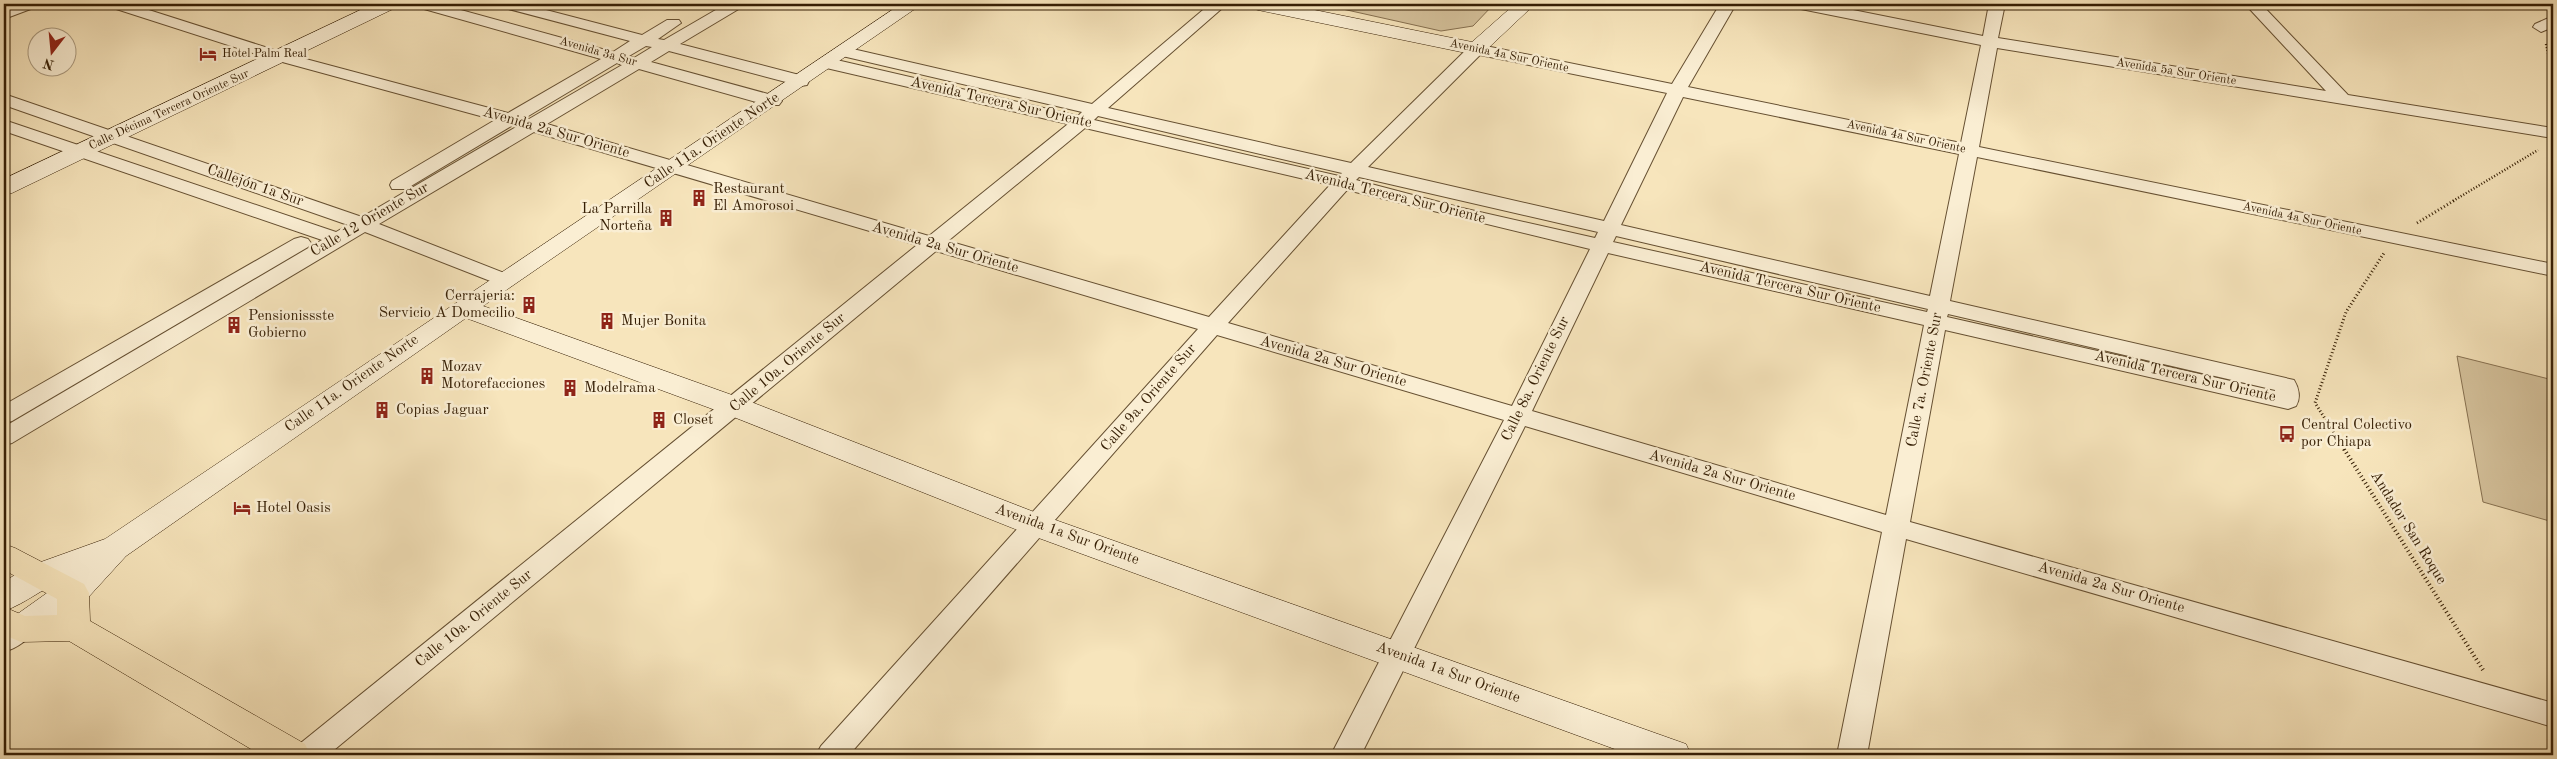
<svg xmlns="http://www.w3.org/2000/svg" width="2557" height="759" viewBox="0 0 2557 759" font-family="'Old Standard TT',serif">
<style>
.green{fill:#d6c39d;stroke:#867050}
.lines{fill:none;stroke-linecap:round;stroke-linejoin:round}
.street-casing{stroke:#665032;stroke-width:2}
.secondary-casing{stroke:#351e04;stroke-width:1}
.primary-casing{stroke:#351e04;stroke-width:1}
.path-far2{stroke:#351e04;stroke-width:2.5;stroke-dasharray:1 2;stroke-linecap:butt}
.path-far1{stroke:#351e04;stroke-width:3;stroke-dasharray:1 2.5;stroke-linecap:butt}
.path{stroke:#351e04;stroke-width:4;stroke-dasharray:1 3;stroke-linecap:butt}
.street{fill:#faeed3;fill-rule:evenodd}
.secondary{fill:#faeed3;fill-rule:evenodd}
.primary{fill:#f7e5bc;fill-rule:evenodd}
.labels{text-anchor:middle;dominant-baseline:central;stroke-width:5;stroke-linejoin:round;paint-order:stroke}
.far-street-label{font-size:12px;fill:#351e04;stroke:#faeed3}
.far-poi-label{font-size:12px;fill:#351e04;stroke:#faeed3;text-anchor:start}
.street-label{font-size:15px;fill:#351e04;stroke:#faeed3}
.poi-label{font-size:15px;fill:#351e04;stroke:#faeed3;text-anchor:start}
</style>
<rect width="100%" height="100%" fill="#f7e5bc"/>
<filter id="stains"><feTurbulence type="fractalNoise" baseFrequency=".004" numOctaves="4"/><feColorMatrix values="0 0 0 0 .2 0 0 0 0 .09 0 0 0 0 .02 0 0 0 .5 -.17"/></filter>
<radialGradient id="worn" r=".72"><stop offset=".6" stop-color="#630" stop-opacity="0"/><stop offset="1" stop-color="#630" stop-opacity=".3"/></radialGradient>
<!-- green -->
<path class="green" d="M 1320,4 L 1494,4 L 1473,26 L 1441,31 Z
M 2457,356 L 2553,380 L 2553,522 L 2483,502 Z"/>
<g class="lines">
<!-- street casing -->
<g class="street-casing">
<path id="street" d="M 17,4 L 39,4 L 36,7 L 4,19 L 4,9 Z
M 107,4 L 130,4 L 287,54 L 508,113 L 601,59 L 417,7 L 414,4 L 439,4 L 613,52 L 630,41 L 501,7 L 498,4 L 523,4 L 642,35 L 667,20 L 679,20 L 681,23 L 658,39 L 664,40 L 726,4 L 745,4 L 742,7 L 680,44 L 807,77 L 809,81 L 807,85 L 801,86 L 669,51 L 651,62 L 779,97 L 782,101 L 779,105 L 767,105 L 639,69 L 547,124 L 929,236 L 1068,124 L 822,67 L 820,63 L 822,59 L 828,58 L 1078,116 L 1082,112 L 838,55 L 836,52 L 838,49 L 844,47 L 1092,104 L 1210,4 L 1227,4 L 1108,108 L 1351,163 L 1470,46 L 1476,44 L 1672,84 L 1720,4 L 1736,4 L 1688,87 L 1961,143 L 1981,45 L 1801,9 L 1796,7 L 1793,4 L 1823,4 L 1983,36 L 1989,4 L 2005,4 L 1998,38 L 2326,91 L 2245,4 L 2261,4 L 2348,95 L 2553,128 L 2553,138 L 1997,48 L 1979,147 L 2553,264 L 2553,276 L 1977,157 L 1950,301 L 2294,380 C 2299,388 2301,398 2296,406 L 2288,409 L 1945,330 L 1910,522 L 2553,703 L 2553,727 L 1906,539 L 1867,755 L 1837,755 L 1882,532 L 1525,426 L 1361,755 L 1331,755 L 1504,420 L 1217,335 L 849,755 L 816,755 L 821,746 L 1198,329 L 936,251 L 328,755 L 292,755 L 297,746 L 917,245 L 534,132 L 379,224 L 512,276 L 515,280 L 512,284 L 505,286 L 498,284 L 365,232 L 12,443 L 4,445 L 4,427 L 322,240 L 4,131 L 4,120 L 336,232 L 348,225 L 4,105 L 4,94 L 362,217 L 516,127 L 513,125 L 406,189 L 392,189 L 390,185 L 392,181 L 495,120 L 275,60 L 110,7 ZM 646,46 L 652,47 L 634,58 L 629,56 ZM 1480,55 L 1667,93 L 1604,221 L 1368,167 ZM 617,63 L 622,65 L 529,119 L 525,118 ZM 1683,97 L 1959,154 L 1930,296 L 1621,225 ZM 1098,116 L 1342,173 L 1339,176 L 1094,120 ZM 1085,128 L 1330,185 L 1209,317 L 948,241 ZM 1359,177 L 1598,232 L 1595,238 L 1462,208 L 1356,180 ZM 1347,190 L 1590,249 L 1512,406 L 1228,323 ZM 1616,236 L 1928,309 L 1927,312 L 1613,242 ZM 1608,253 L 1924,325 L 1886,515 L 1532,411 ZM 1948,314 L 2275,390 L 2275,391 L 1947,317 Z
M 2553,16 L 2553,27 L 2541,32 L 2533,27 L 2535,24 Z
M 301,237 L 308,239 L 311,243 L 308,247 L 12,421 L 4,423 L 4,405 L 294,239 Z
M 21,618 L 31,621 L 35,629 C 28,641 16,648 4,652 L 4,627 Z"/>
</g>
<!-- secondary casing -->
<g class="secondary-casing">
<path id="secondary" d="M 373,4 L 397,4 L 395,8 L 12,193 L 4,195 L 4,179 Z
M 901,4 L 922,4 L 483,306 L 746,400 L 1047,517 L 1686,744 L 1691,755 L 1631,755 L 1025,533 L 726,414 L 466,318 L 126,556 L 84,602 L 33,638 L 21,642 L 9,638 L 4,629 L 9,620 L 68,578 C 45,586 27,603 4,611 L 4,582 L 27,567 L 105,539 Z
M 1249,4 L 1285,4 L 1472,42 L 1515,4 L 1535,4 L 1483,53 L 1476,55 L 1258,10 L 1251,8 Z"/>
</g>
<!-- primary casing -->
<g class="primary-casing">
<path id="primary" d="M 4,544 L 15,548 L 84,584 L 89,593 L 90,621 L 305,744 L 310,755 L 261,755 L 69,641 L 21,642 L 4,635 L 4,607 L 25,616 L 57,615 L 57,599 L 4,570 Z"/>
</g>
<!-- path-far2 -->
<path class="path-far2" d="M 2546,44 L 2553,75
M 2453,201 L 2538,150"/>
<!-- path-far1 -->
<path class="path-far1" d="M 2417,223 L 2455,200
M 2345,450 L 2315,403 L 2346,312 L 2384,253"/>
<!-- path -->
<path class="path" d="M 2344,449 L 2483,670"/>
<!-- street -->
<use href="#street" class="street"/>
<!-- secondary -->
<use href="#secondary" class="secondary"/>
<!-- primary -->
<use href="#primary" class="primary"/>
</g>
<!-- icons -->
<defs>
<g id="hotel-bare" transform="scale(1.35)"><path d="M-6-4.5h1.5V1H6V5H4.5V3h-9V5H-6ZM-4 0a1.8 1.8 0 1 1 3.6 0ZM.5 0V-2.5h3Q6-2.5 6 0Z" fill="#8f2418" stroke="#faeed3" stroke-width="2.5" paint-order="stroke"/></g>
<g id="building-bare" transform="scale(1.35)"><path d="M-4-6H4V6H1V3H-1V6H-4ZM-2.5-4.3h1.7v1.8h-1.7ZM.8-4.3h1.7v1.8H.8ZM-2.5-1h1.7V.8h-1.7ZM.8-1h1.7V.8H.8Z" fill="#8f2418" stroke="#faeed3" stroke-width="2.5" paint-order="stroke"/></g>
<g id="bus-bare" transform="scale(1.35)"><path d="M-5-6H5V4H4V6H2V4H-2V6H-4V4H-5ZM-3.5-4V0h7V-4ZM-3.5 1.2v1.5H-2V1.2ZM2 1.2v1.5H3.5V1.2Z" fill="#8f2418" stroke="#faeed3" stroke-width="2.5" paint-order="stroke"/></g>
</defs>
<g fill-rule="evenodd">
<use href="#hotel-bare" x="208" y="54"/>
<use href="#building-bare" x="699" y="198"/>
<use href="#building-bare" x="666" y="218"/>
<use href="#building-bare" x="529" y="305"/>
<use href="#building-bare" x="607" y="321"/>
<use href="#building-bare" x="234" y="325"/>
<use href="#building-bare" x="427" y="376"/>
<use href="#building-bare" x="570" y="388"/>
<use href="#building-bare" x="382" y="410"/>
<use href="#building-bare" x="659" y="420"/>
<use href="#bus-bare" x="2287" y="434"/>
<use href="#hotel-bare" x="242" y="508"/>
</g>
<g class="labels">
<!-- far-street labels -->
<g class="far-street-label">
<text transform="translate(598 52) rotate(16)">Avenida 3a Sur</text>
<text transform="translate(1509 56) rotate(12)">Avenida 4a Sur Oriente</text>
<text transform="translate(2176 72) rotate(9)">Avenida 5a Sur Oriente</text>
<text transform="translate(169 110) rotate(-25)">Calle Décima Tercera Oriente Sur</text>
<text transform="translate(1906 137) rotate(12)">Avenida 4a Sur Oriente</text>
<text transform="translate(2302 219) rotate(12)">Avenida 4a Sur Oriente</text>
</g>
<!-- far-poi labels -->
<g class="far-poi-label">
<text x="222" y="54">Hotel Palm Real</text>
</g>
<!-- street labels -->
<g class="street-label">
<text transform="translate(1001 103) rotate(13)">Avenida Tercera Sur Oriente</text>
<text transform="translate(556 133) rotate(16)">Avenida 2a Sur Oriente</text>
<text transform="translate(712 141) rotate(-34)">Calle 11a. Oriente Norte</text>
<text transform="translate(255 186) rotate(19)">Callejón 1a Sur</text>
<text transform="translate(1395 197) rotate(14)">Avenida Tercera Sur Oriente</text>
<text transform="translate(370 220) rotate(-30)">Calle 12 Oriente Sur</text>
<text transform="translate(945 248) rotate(16)">Avenida 2a Sur Oriente</text>
<text transform="translate(1790 288) rotate(13)">Avenida Tercera Sur Oriente</text>
<text transform="translate(1333 362) rotate(16)">Avenida 2a Sur Oriente</text>
<text transform="translate(788 363) rotate(-40)">Calle 10a. Oriente Sur</text>
<text transform="translate(2185 377) rotate(13)">Avenida Tercera Sur Oriente</text>
<text transform="translate(1536 379) rotate(-64)">Calle 8a. Oriente Sur</text>
<text transform="translate(1925 380) rotate(-79)">Calle 7a. Oriente Sur</text>
<text transform="translate(352 384) rotate(-35)">Calle 11a. Oriente Norte</text>
<text transform="translate(1149 398) rotate(-49)">Calle 9a. Oriente Sur</text>
<text transform="translate(1722 476) rotate(16)">Avenida 2a Sur Oriente</text>
<text transform="translate(2408 528) rotate(58)">Andador San Roque</text>
<text transform="translate(1067 535) rotate(20)">Avenida 1a Sur Oriente</text>
<text transform="translate(2111 588) rotate(16)">Avenida 2a Sur Oriente</text>
<text transform="translate(474 619) rotate(-39)">Calle 10a. Oriente Sur</text>
<text transform="translate(1448 673) rotate(20)">Avenida 1a Sur Oriente</text>
</g>
<!-- poi labels -->
<g class="poi-label">
<text x="713" y="189">Restaurant<tspan x="713" dy="17">El Amorosoi</tspan></text>
<text x="652" y="209" text-anchor="end">La Parrilla<tspan x="652" dy="17">Norteña</tspan></text>
<text x="515" y="296" text-anchor="end">Cerrajeria:<tspan x="515" dy="17">Servicio A Domecilio</tspan></text>
<text x="248" y="316">Pensionissste<tspan x="248" dy="17">Gobierno</tspan></text>
<text x="621" y="321">Mujer Bonita</text>
<text x="441" y="367">Mozav<tspan x="441" dy="17">Motorefacciones</tspan></text>
<text x="584" y="388">Modelrama</text>
<text x="396" y="410">Copias Jaguar</text>
<text x="673" y="420">Closet</text>
<text x="2301" y="425">Central Colectivo<tspan x="2301" dy="17">por Chiapa</tspan></text>
<text x="256" y="508">Hotel Oasis</text>
</g>
</g>
<!-- margin -->
<rect width="2557" height="759" fill="none" stroke="#f7e5bc" stroke-width="20"/>
<rect x="5" y="5" width="2547" height="749" fill="none" stroke="#351e04" stroke-width="2.5"/>
<rect x="10" y="10" width="2537" height="739" fill="none" stroke="#351e04"/>
<!-- north arrow -->
<g transform="translate(52 52) rotate(196)"><circle r="24" fill="#faeed3" stroke="#ab9b80"/>
<path d="M0-4L9 19L0 12L-9 19Z" fill="#8f2418"/>
<text y="-8" font-size="14" font-weight="bold" text-anchor="middle" fill="#351e04">N</text>
</g>
<rect width="100%" height="100%" filter="url(#stains)"/>
<rect width="100%" height="100%" fill="url(#worn)"/>
</svg>
